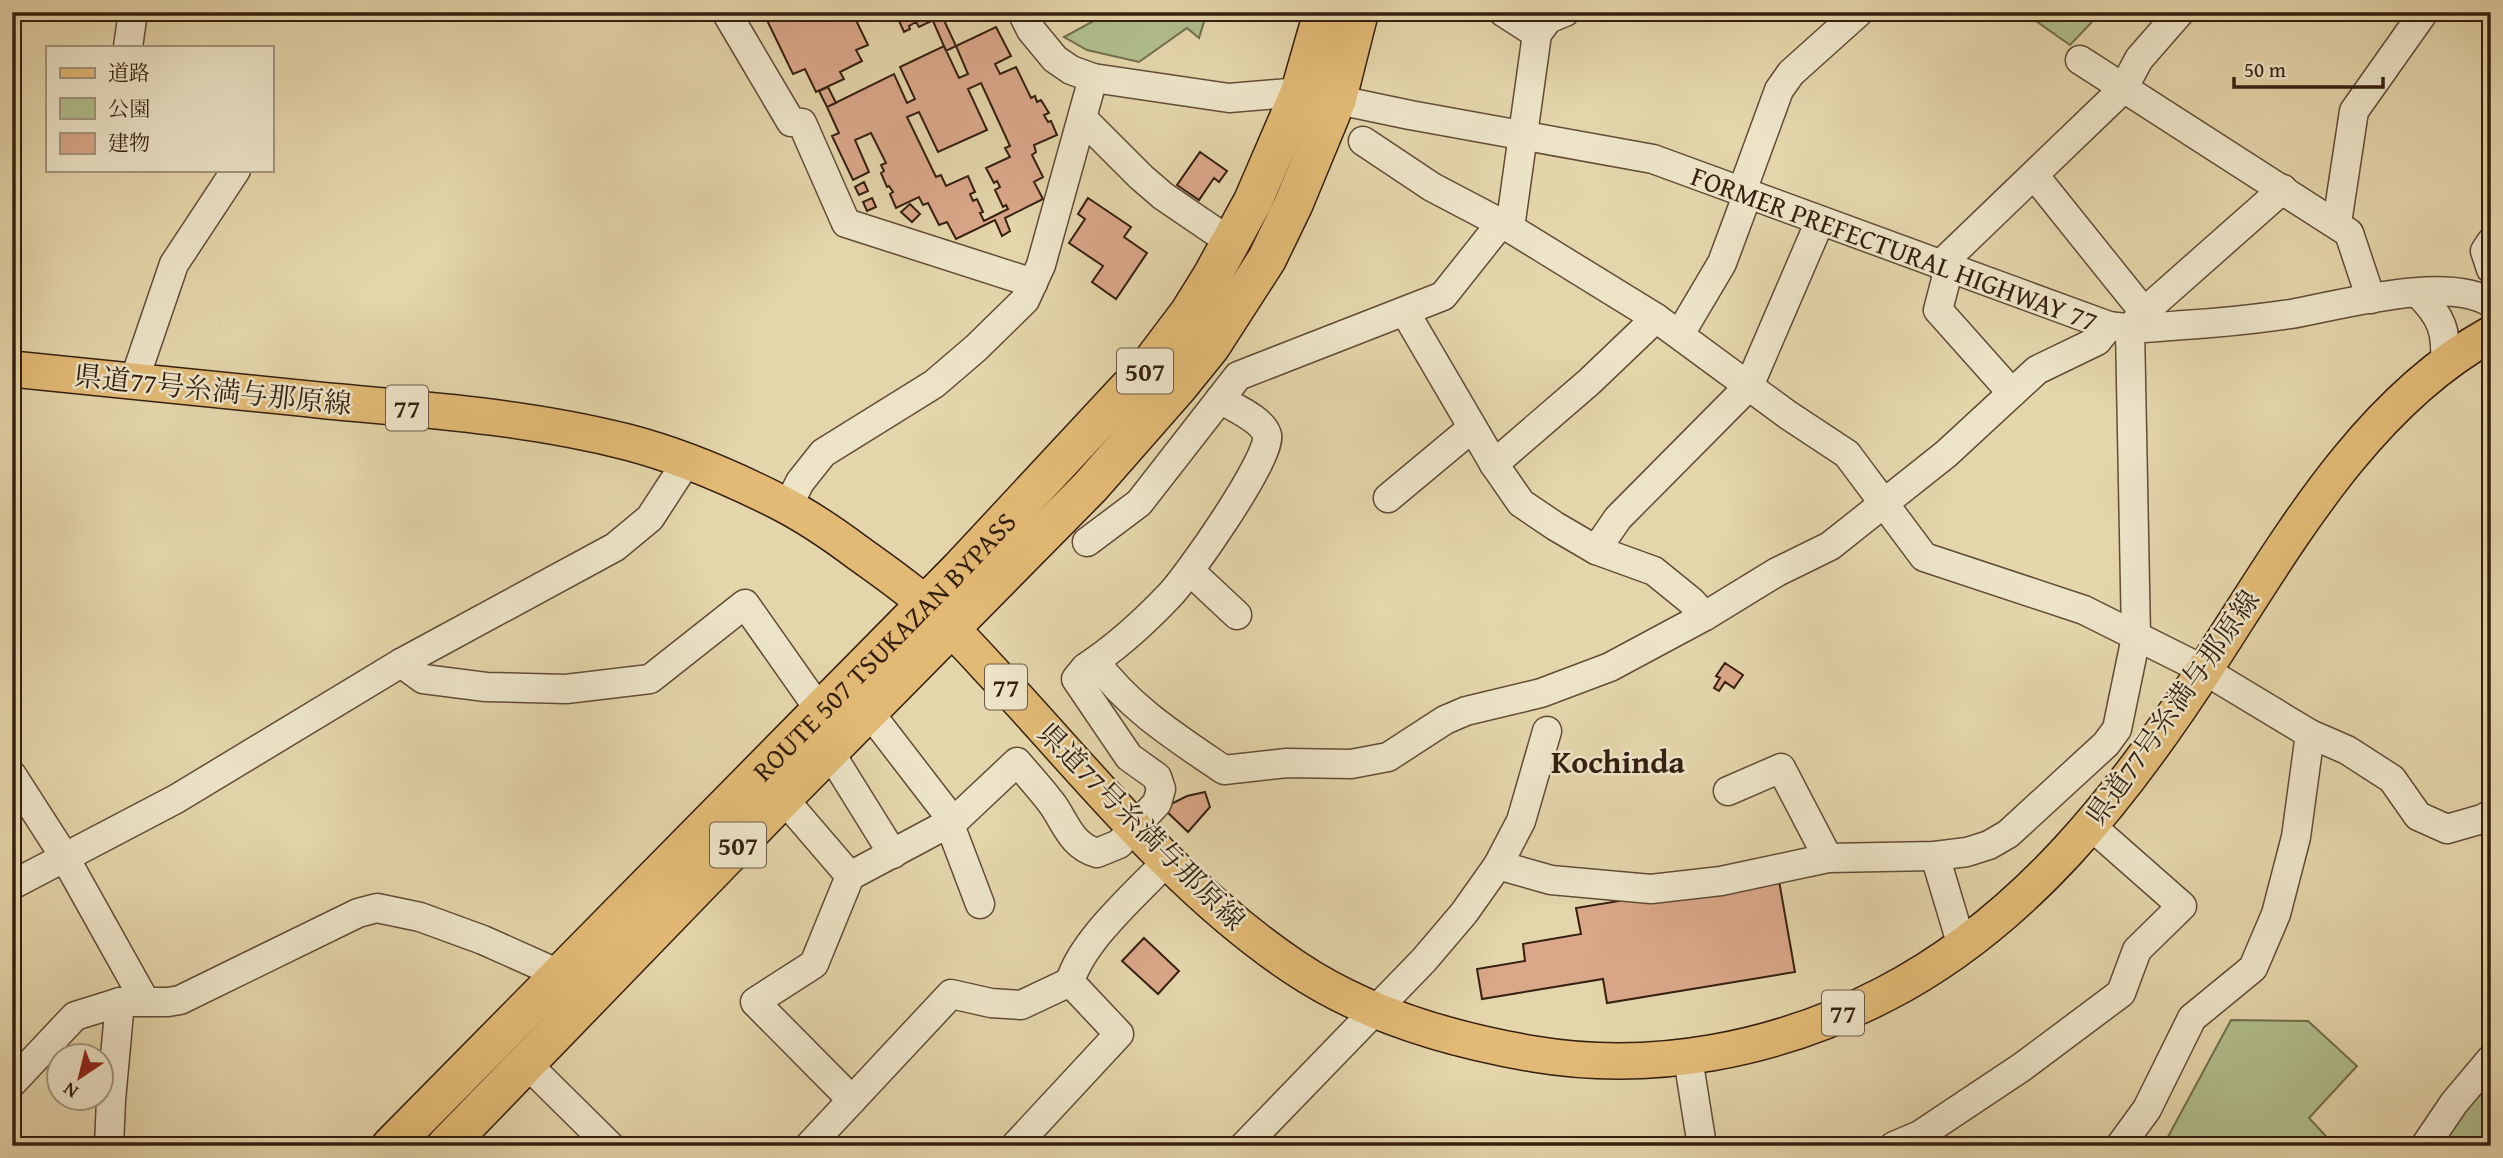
<svg xmlns="http://www.w3.org/2000/svg" width="2503" height="1158" viewBox="0 0 2503 1158" font-family="'Gentium Book Plus','Noto Serif JP',serif">
<style>
.green{fill:#b0be8c;stroke:#726e4e;stroke-width:2}
.building{fill:#daa789;stroke:#351f10;stroke-width:2;fill-rule:evenodd}
.lines{fill:none;stroke-linecap:round;stroke-linejoin:round}
.minor-casing{stroke:#614c36;stroke-width:31}
.major-casing{stroke:#351f10;stroke-width:38}
.highway-casing{stroke:#351f10;stroke-width:41}
.minor{stroke:#ede4c8;stroke-width:28}
.major{stroke:#e2ba75;stroke-width:35}
.highway{stroke:#e2ba75;stroke-width:38}
.labels{text-anchor:middle;dominant-baseline:central;stroke-width:5;stroke-linejoin:round;paint-order:stroke}
.shield{fill:#ede4c8;stroke:#6c5a47;stroke-width:2}
.shield-label{font-size:26px;font-weight:bold;fill:#351f10}
.street-label{font-size:28px;fill:#351f10;stroke:#ede4c8}
.quarter-label{font-size:32px;font-weight:bold;fill:#351f10;stroke:#ede4c8}
</style>
<rect width="100%" height="100%" fill="#e4d5aa"/>
<filter id="stains"><feTurbulence type="fractalNoise" baseFrequency=".00286" numOctaves="4"/><feColorMatrix values="0 0 0 0 .2 0 0 0 0 .09 0 0 0 0 .02 0 0 0 .5 -.17"/></filter>
<radialGradient id="worn" r=".72"><stop offset=".6" stop-color="#630" stop-opacity="0"/><stop offset="1" stop-color="#630" stop-opacity=".3"/></radialGradient>
<!-- green -->
<path class="green" d="M 1110,12 L 1207,12 L 1199,38 L 1187,28 L 1139,62 L 1087,50 L 1064,37 Z
M 2023,12 L 2078,12 L 2092,22 L 2070,45 Z
M 2231,1020 L 2308,1021 L 2357,1066 L 2309,1118 L 2335,1146 L 2163,1146 Z
M 2491,1064 L 2491,1146 L 2419,1146 Z"/>
<!-- building -->
<path class="building" d="M 763,12 L 852,12 L 868,45 L 856,50 L 862,61 L 840,72 L 844,79 L 816,92 L 805,69 L 793,74 Z
M 895,12 L 939,12 L 940,17 L 919,27 L 916,22 L 909,26 L 910,29 L 904,32 Z
M 942,16 L 956,46 L 946,51 L 933,21 Z
M 996,27 L 1011,56 L 995,64 L 1000,74 L 1016,67 L 1031,98 L 1035,96 L 1037,102 L 1041,100 L 1049,113 L 1044,115 L 1048,122 L 1051,121 L 1057,135 L 1034,145 L 1036,152 L 1032,155 L 1043,177 L 1034,182 L 1043,199 L 1005,218 L 1010,231 L 1002,236 L 995,220 L 956,239 L 947,222 L 939,225 L 928,203 L 923,205 L 919,197 L 896,208 L 890,194 L 893,192 L 889,186 L 887,187 L 881,173 L 884,171 L 881,165 L 886,163 L 871,133 L 855,140 L 869,172 L 853,180 L 832,136 L 839,133 L 827,107 L 894,74 L 907,103 L 915,99 L 900,67 L 944,46 L 959,78 L 968,74 L 956,46 ZM 981,83 L 1010,146 L 1005,148 L 1010,157 L 986,168 L 994,183 L 997,181 L 1000,187 L 995,190 L 1003,207 L 1006,205 L 1008,209 L 984,221 L 980,213 L 983,212 L 977,199 L 973,201 L 970,194 L 975,192 L 968,176 L 946,186 L 941,175 L 936,177 L 907,117 L 919,112 L 938,152 L 987,130 L 968,89 Z
M 828,87 L 836,103 L 827,107 L 819,91 Z
M 1200,152 L 1227,171 L 1219,182 L 1214,178 L 1199,200 L 1177,185 Z
M 864,182 L 868,191 L 859,195 L 855,187 Z
M 872,198 L 876,207 L 867,211 L 863,202 Z
M 1088,198 L 1131,227 L 1124,237 L 1147,253 L 1116,299 L 1092,282 L 1103,266 L 1069,243 L 1085,219 L 1078,214 Z
M 910,204 L 920,214 L 912,222 L 901,212 Z
M 1725,663 L 1743,675 L 1734,688 L 1725,682 L 1719,691 L 1714,688 L 1720,678 L 1716,676 Z
M 1205,792 L 1210,807 L 1188,832 L 1163,808 L 1187,796 Z
M 1778,875 L 1795,972 L 1607,1003 L 1603,979 L 1482,999 L 1477,969 L 1525,961 L 1523,944 L 1581,934 L 1576,908 Z
M 1144,938 L 1179,971 L 1158,994 L 1122,961 Z"/>
<g class="lines">
<!-- minor casing -->
<g class="minor-casing">
<g id="minor">
<path d="M 726,12 L 791,122 L 802,123 L 846,223 L 1033,283"/>
<path id="s1" d="M 1022,12 L 1031,30 L 1055,59 L 1071,70 L 1093,78 L 1229,98 L 1300,92 L 1410,115 L 1653,159 L 2109,326 C 2135,330 2159,327 2184,325 C 2220,323 2256,319 2291,314 C 2341,305 2447,275 2491,303"/>
<path d="M 1503,12 L 1537,34"/>
<path d="M 128,47 L 133,12"/>
<path d="M 2080,60 L 2349,233 L 2371,299"/>
<path d="M 1083,119 L 1141,177 L 1163,196 L 1232,243"/>
<path d="M 1363,141 L 1432,187 L 1510,228 L 1656,318 L 1788,415 L 1847,454 L 1924,557 L 2084,610 L 2204,670 L 2310,734 L 2347,750 L 2392,779 L 2418,816 L 2447,829 L 2482,819 L 2491,814"/>
<path d="M 2034,175 L 2144,312"/>
<path d="M 1742,191 L 1779,90 L 1791,73 L 1859,12"/>
<path d="M 2337,223 L 2354,111 L 2424,12"/>
<path d="M 1510,228 L 1537,34 L 1548,19 L 1565,12"/>
<path d="M 2491,242 L 2485,251 L 2491,269"/>
<path d="M 1940,265 L 2123,89 L 2139,59 L 2180,12"/>
<path d="M 1949,268 L 1938,310 L 2012,393"/>
<path d="M 2418,293 C 2442,317 2447,331 2445,365"/>
<path d="M 1405,312 L 1494,464 L 1521,503 L 1555,526 L 1596,550 L 1654,571 L 1691,601 L 1705,616"/>
<path d="M 1680,334 L 1722,263 L 1748,193"/>
<path d="M 134,381 L 174,264 L 236,170"/>
<path d="M 1494,464 L 1589,382 L 1656,318"/>
<path d="M 1388,498 L 1472,428"/>
<path d="M 788,506 L 800,482 L 823,453 L 934,384 L 976,348 L 1025,300 L 1041,265 L 1093,78"/>
<path d="M 1087,542 L 1139,503 L 1238,376 L 1443,296 L 1501,223"/>
<path d="M 1596,550 L 1618,518 L 1749,386 L 1820,221"/>
<path d="M 1190,571 L 1237,615"/>
<path d="M 1095,661 C 1129,708 1177,738 1224,770 L 1287,763 L 1351,764 L 1388,757 L 1445,720 L 1466,711 L 1541,693 L 1610,667 L 1705,616 L 1777,572 L 1830,546 L 1946,454 L 2037,370 L 2097,341 L 2109,326"/>
<path d="M 401,663 L 423,679 L 486,687 L 566,689 L 650,679 L 745,604 L 821,712"/>
<path d="M 869,712 L 946,812 L 950,825 L 1017,762 C 1029,776 1042,790 1053,805 C 1066,824 1072,846 1097,853 L 1119,844 L 1157,803 L 1161,789 L 1157,777 L 1129,757 L 1076,679 L 1085,668 C 1114,649 1143,623 1167,598 C 1186,580 1273,455 1267,435 C 1262,419 1234,408 1220,399"/>
<path d="M 829,751 L 893,854"/>
<path d="M 12,775 L 64,856 L 145,1001"/>
<path d="M 1728,791 L 1781,768 L 1828,858"/>
<path d="M 783,798 L 850,876 L 814,964 L 755,1002 L 852,1100"/>
<path d="M 1935,856 L 1962,946"/>
<path d="M 1498,865 L 1551,880 L 1651,889 L 1721,881 L 1828,858 L 1935,856 L 1967,852 L 1989,845 L 2008,834 L 2106,744 L 2117,729 L 2136,637 L 2130,329 L 2144,312 L 2283,189"/>
<path d="M 850,876 L 938,829 L 950,825 L 980,904"/>
<path d="M 12,885 L 176,799 L 401,663 L 615,547 L 650,518 L 687,461"/>
<path d="M 1070,982 C 1082,940 1137,893 1168,860"/>
<path d="M 1688,1058 L 1702,1146"/>
<path d="M 526,1063 L 610,1146"/>
<path d="M 12,1083 L 75,1016 L 120,1002 L 168,1002 L 180,1000 L 358,913 L 377,908 L 420,917 L 483,940 L 559,974"/>
<path d="M 109,1146 L 111,1100 L 120,1002"/>
<path d="M 809,1146 L 951,994 L 991,1003 L 1021,1005 L 1070,982 L 1119,1034 L 1015,1146"/>
<path d="M 1244,1146 L 1424,960 L 1464,913 L 1498,865 L 1521,821 L 1547,731"/>
<path d="M 1894,1146 L 1920,1135 L 2022,1067 L 2121,993 L 2137,950 L 2182,906 L 2090,825"/>
<path d="M 2120,1146 L 2147,1109 L 2192,1018 L 2253,968 L 2276,914 L 2296,837 L 2310,734"/>
<path d="M 2425,1146 L 2454,1103 L 2491,1059"/>
</g>
</g>
<!-- major casing -->
<g class="major-casing">
<path id="major" d="M 12,369 C 118,380 223,390 328,401 C 428,410 529,417 627,442 C 681,456 732,478 781,503 C 808,517 833,534 857,552 C 882,570 907,587 929,607 C 959,634 985,665 1013,694 C 1101,790 1185,894 1294,967 C 1365,1015 1451,1040 1534,1054 C 1653,1074 1777,1050 1885,994 C 2025,922 2125,793 2209,663 C 2285,546 2364,404 2491,334"/>
</g>
<!-- highway casing -->
<g class="highway-casing">
<g id="highway">
<path id="s2" d="M 391,1146 L 961,568 L 1149,366 L 1189,313 L 1212,276 L 1253,201 L 1300,92 L 1323,12"/>
<path d="M 446,1146 L 783,798 L 1091,486 L 1177,388 L 1211,346 L 1267,259 L 1294,203 L 1337,99 L 1359,12"/>
</g>
</g>
<!-- minor -->
<use href="#minor" class="minor"/>
<!-- major -->
<use href="#major" class="major"/>
<!-- highway -->
<use href="#highway" class="highway"/>
</g>
<g class="labels">
<!-- shield labels -->
<g class="shield">
<rect x="1117" y="348.5" width="56" height="45" rx="5"/>
<rect x="386" y="385.5" width="42" height="45" rx="5"/>
<rect x="985" y="664.5" width="42" height="45" rx="5"/>
<rect x="710" y="822.5" width="56" height="45" rx="5"/>
<rect x="1822" y="990.5" width="42" height="45" rx="5"/>
</g>
<g class="shield-label">
<text x="1145" y="371">507</text>
<text x="407" y="408">77</text>
<text x="1006" y="687">77</text>
<text x="738" y="845">507</text>
<text x="1843" y="1013">77</text>
</g>
<!-- street labels -->
<g class="street-label">
<text stroke="none"><textPath href="#s1" startOffset="926">FORMER PREFECTURAL HIGHWAY 77</textPath></text>
<text transform="translate(213 389) rotate(6)">県道77号糸満与那原線</text>
<text stroke="none"><textPath href="#s2" startOffset="702">ROUTE 507 TSUKAZAN BYPASS</textPath></text>
<text transform="translate(2172 707) rotate(-55)">県道77号糸満与那原線</text>
<text transform="translate(1142 826) rotate(45)">県道77号糸満与那原線</text>
</g>
<!-- quarter labels -->
<g class="quarter-label">
<text x="1618" y="761">Kochinda</text>
</g>
</g>
<!-- margin -->
<rect width="2503" height="1158" fill="none" stroke="#e4d5aa" stroke-width="42"/>
<rect x="14" y="14" width="2475" height="1130" fill="none" stroke="#351f10" stroke-width="3.5"/>
<rect x="21" y="21" width="2461" height="1116" fill="none" stroke="#351f10" stroke-width="2"/>
<!-- legend -->
<rect x="46" y="46" width="228" height="126" fill="#ede4c8" stroke="#a3957e" stroke-width="2"/>
<rect x="60" y="68" width="35" height="10" fill="#e2ba75" stroke="#a3957e" stroke-width="2"/>
<text x="108" y="80" font-size="21" fill="#351f10">道路</text>
<rect x="60" y="98" width="35" height="21" fill="#b0be8c" stroke="#a3957e" stroke-width="2"/>
<text x="108" y="116" font-size="21" fill="#351f10">公園</text>
<rect x="60" y="133" width="35" height="21" fill="#daa789" stroke="#a3957e" stroke-width="2"/>
<text x="108" y="150" font-size="21" fill="#351f10">建物</text>
<!-- north arrow -->
<g transform="translate(80 1077) rotate(215)"><circle r="33" fill="#ede4c8" stroke="#a3957e" stroke-width="2"/>
<path d="M0-5L12 26L0 18L-12 26Z" fill="#8f2418"/>
<text y="-10" font-size="19" font-weight="bold" text-anchor="middle" fill="#351f10">N</text>
</g>
<!-- scale -->
<path d="M2234 77v10h149v-10" fill="none" stroke="#351f10" stroke-width="3.5"/>
<text x="2244" y="77" font-size="21" fill="#351f10" stroke="#ede4c8" stroke-width="5" paint-order="stroke">50 m</text>
<rect width="100%" height="100%" filter="url(#stains)"/>
<rect width="100%" height="100%" fill="url(#worn)"/>
</svg>
